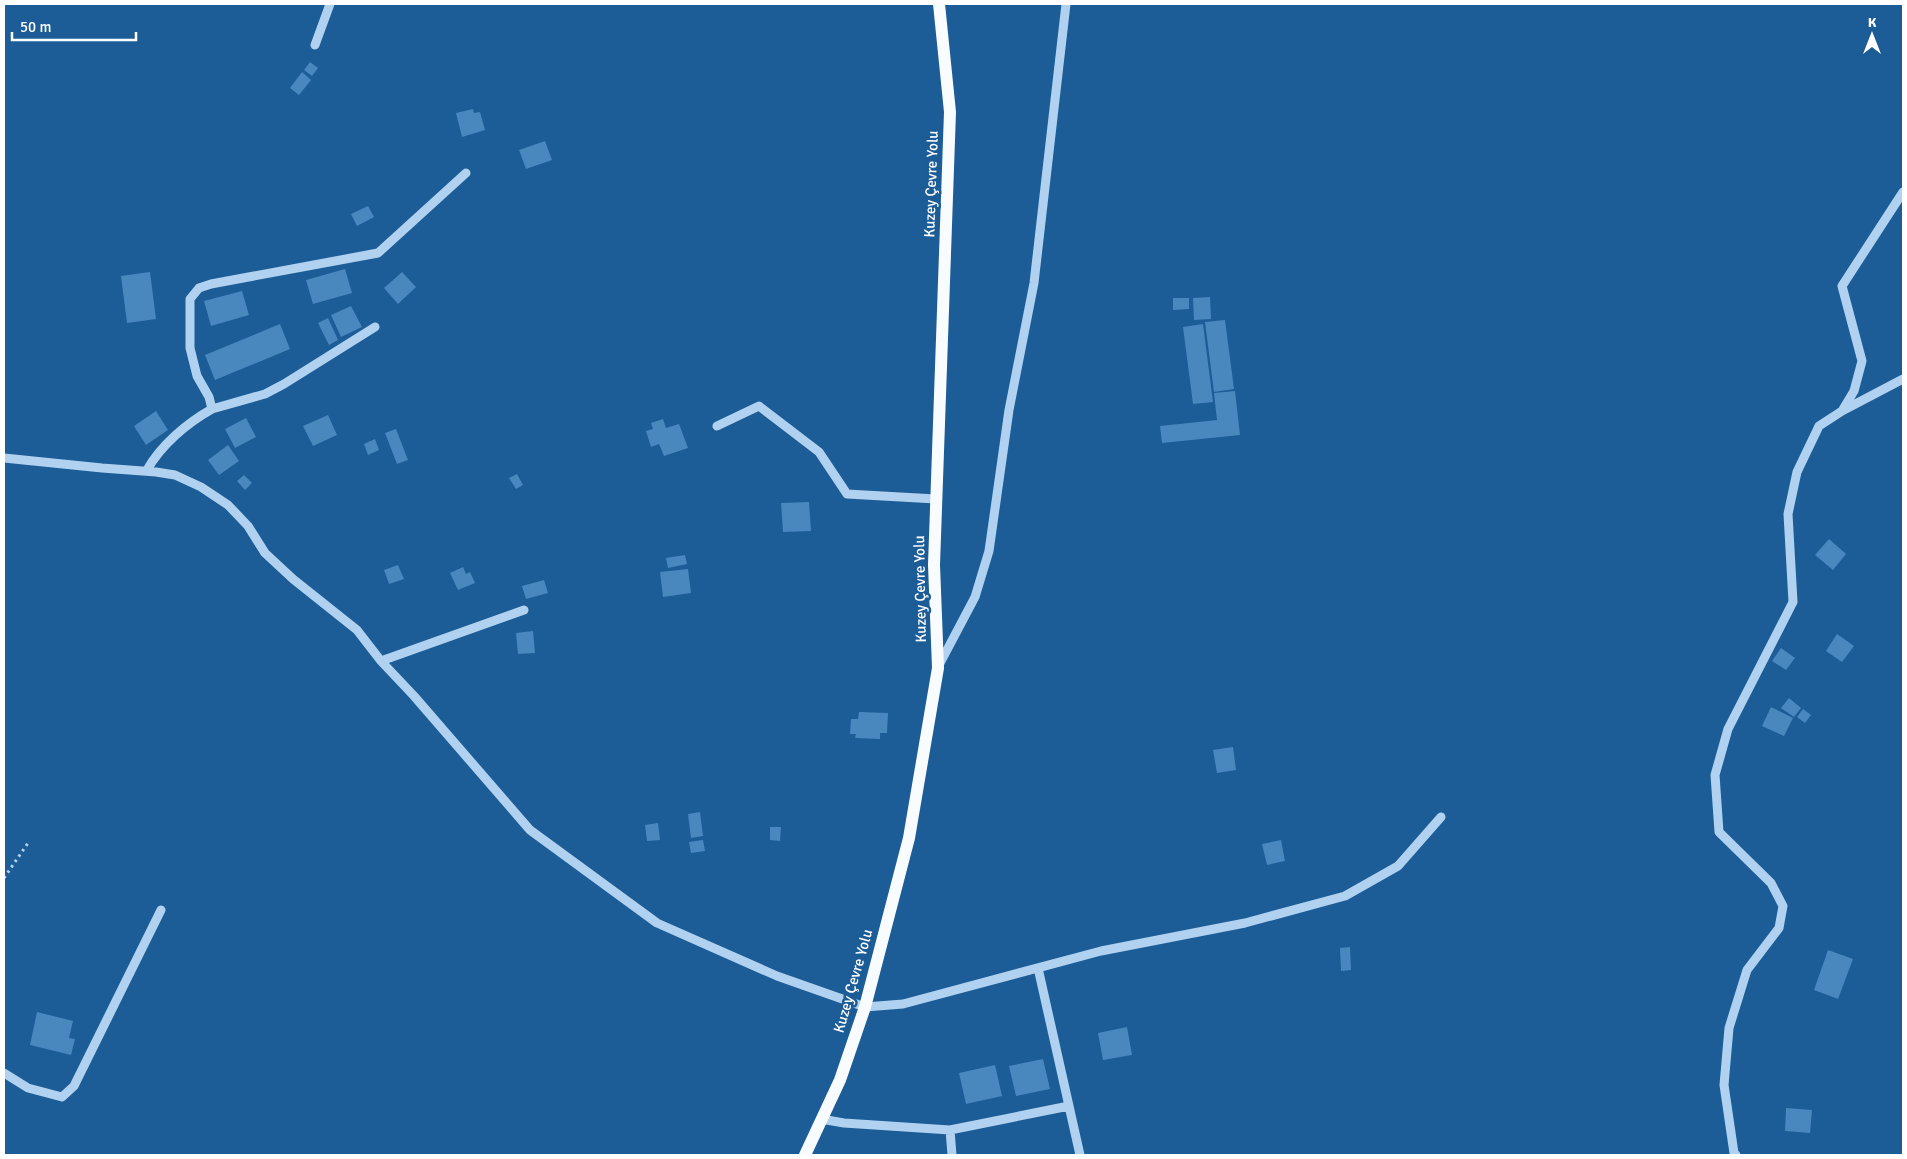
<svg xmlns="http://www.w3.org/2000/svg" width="1907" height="1159" viewBox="0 0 1907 1159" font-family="Signika,sans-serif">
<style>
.building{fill:#4987bf}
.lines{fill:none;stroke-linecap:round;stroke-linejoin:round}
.path{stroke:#b0d2f0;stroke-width:3;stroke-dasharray:2.5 4;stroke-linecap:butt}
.minor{stroke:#b0d2f0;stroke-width:9}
.major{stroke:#f9fcff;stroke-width:12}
.labels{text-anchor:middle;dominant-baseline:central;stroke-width:5;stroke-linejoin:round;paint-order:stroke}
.street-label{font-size:15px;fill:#fff;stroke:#1c5c97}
</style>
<rect width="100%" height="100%" fill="#1c5c97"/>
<!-- building -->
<path class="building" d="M 310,62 L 318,68 L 312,76 L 304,70 Z
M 302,72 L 311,80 L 299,95 L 290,88 Z
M 473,109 L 474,113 L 480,112 L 485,130 L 462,137 L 456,113 Z
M 545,141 L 552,160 L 526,169 L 519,150 Z
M 368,206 L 374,217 L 357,226 L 351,214 Z
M 345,269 L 352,293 L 313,304 L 306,280 Z
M 150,272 L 156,319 L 127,323 L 121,276 Z
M 402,272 L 416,287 L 398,304 L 384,288 Z
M 242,291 L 249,315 L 211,326 L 204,301 Z
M 1210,297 L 1211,319 L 1194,320 L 1193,298 Z
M 1173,298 L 1189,298 L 1189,309 L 1173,310 Z
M 351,306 L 362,327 L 341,337 L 331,315 Z
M 328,318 L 338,340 L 329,345 L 318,323 Z
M 1225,320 L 1234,389 L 1214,392 L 1205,322 Z
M 280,324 L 290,349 L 215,380 L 205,355 Z
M 1203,324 L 1213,402 L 1193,404 L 1183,327 Z
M 1235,391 L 1240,435 L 1162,443 L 1160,426 L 1217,420 L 1214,393 Z
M 156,411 L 168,430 L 146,445 L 134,426 Z
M 328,415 L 337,435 L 313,446 L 303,426 Z
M 246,418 L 256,437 L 235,448 L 225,429 Z
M 663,419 L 666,428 L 679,424 L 688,448 L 664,456 L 659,444 L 651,447 L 646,431 L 653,429 L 651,423 Z
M 396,429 L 408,460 L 397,464 L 385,433 Z
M 375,439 L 379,450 L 368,455 L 364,444 Z
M 228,445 L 239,461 L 219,475 L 208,460 Z
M 517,474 L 523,485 L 516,489 L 509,478 Z
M 244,475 L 252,483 L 245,490 L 237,481 Z
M 809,502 L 811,531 L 783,532 L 781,503 Z
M 1829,539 L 1846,554 L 1833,570 L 1815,555 Z
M 685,555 L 687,564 L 668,568 L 666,558 Z
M 398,565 L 404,579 L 389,584 L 384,570 Z
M 463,567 L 466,574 L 470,572 L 475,583 L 458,590 L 450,573 Z
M 688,569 L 691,593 L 663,597 L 660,572 Z
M 544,580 L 548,593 L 526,599 L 522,586 Z
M 533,631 L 535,653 L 518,654 L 516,633 Z
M 1837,634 L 1854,646 L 1842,662 L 1826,651 Z
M 1781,648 L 1795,658 L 1786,670 L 1772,661 Z
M 1789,698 L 1801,708 L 1794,717 L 1781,708 Z
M 1771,707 L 1793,718 L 1784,736 L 1762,726 Z
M 1803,709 L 1811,715 L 1805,723 L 1797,717 Z
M 859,712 L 888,713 L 887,733 L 880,733 L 880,739 L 855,738 L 856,734 L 850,734 L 851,719 L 858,719 Z
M 1233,747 L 1236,770 L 1217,773 L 1213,750 Z
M 700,812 L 703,836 L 691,838 L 688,814 Z
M 658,823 L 660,840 L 647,841 L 645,825 Z
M 770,827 L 781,827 L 780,841 L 770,840 Z
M 703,840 L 705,851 L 691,853 L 689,842 Z
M 1281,840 L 1285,861 L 1267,865 L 1262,844 Z
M 1350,947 L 1351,970 L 1341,971 L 1340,948 Z
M 1828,950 L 1853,959 L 1838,999 L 1814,990 Z
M 37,1012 L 73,1021 L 69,1038 L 75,1039 L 71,1055 L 30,1045 Z
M 1127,1027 L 1132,1055 L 1103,1060 L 1098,1033 Z
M 1043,1059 L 1050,1089 L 1016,1096 L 1009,1066 Z
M 995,1065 L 1002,1096 L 966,1104 L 959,1073 Z
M 1786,1108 L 1812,1110 L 1810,1133 L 1785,1131 Z"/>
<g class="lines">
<!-- path -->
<path class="path" d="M 4,878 L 28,843"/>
<!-- minor -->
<path class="minor" d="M 315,45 L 330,4
M 212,409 L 265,394 L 284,384 L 375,327
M 1842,411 L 1854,391 L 1862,361 L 1842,286 L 1903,192
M 717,426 L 759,406 L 819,452 L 847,494 L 936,499
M 4,458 L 102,468 L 156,472 L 175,475 L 201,487 L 228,505 L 248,526 L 265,553 L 293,579 L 357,630 L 381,661 L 414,696 L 530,830 L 657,923 L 777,976 L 865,1007 L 903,1004 L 1101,951 L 1245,923 L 1345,896 L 1398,866 L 1441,817
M 147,470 C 161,445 187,423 212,409 L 209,397 L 197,376 L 190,348 L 190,299 L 199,288 L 211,284 L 378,253 L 466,173
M 381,661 L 524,610
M 938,667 L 975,597 L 989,551 L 1009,410 L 1034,283 L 1066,4
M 1038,968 L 1080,1155
M 4,1073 L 28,1088 L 62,1097 L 74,1086 L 161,910
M 821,1119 L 844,1123 L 950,1130 L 1069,1106
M 950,1130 L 952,1155
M 1736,1155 L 1734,1153 L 1724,1085 L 1729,1028 L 1747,970 L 1779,928 L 1783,906 L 1771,883 L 1719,832 L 1715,775 L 1728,729 L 1793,602 L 1788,514 L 1797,472 L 1819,426 L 1842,411 L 1903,379"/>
<!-- major -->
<path class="major" d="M 805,1155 L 840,1080 L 865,1007 L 909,838 L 938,668 L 934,565 L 950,112 L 939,4"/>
</g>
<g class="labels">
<!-- street labels -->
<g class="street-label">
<text transform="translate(931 184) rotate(-88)">Kuzey Çevre Yolu</text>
<text transform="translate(920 589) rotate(-91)">Kuzey Çevre Yolu</text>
<text transform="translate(853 981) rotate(-74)">Kuzey Çevre Yolu</text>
</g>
</g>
<!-- border -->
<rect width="1907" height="1159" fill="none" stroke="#ffffff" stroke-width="10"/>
<!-- north arrow -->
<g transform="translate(1872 35)" stroke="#1c5c97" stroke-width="4" paint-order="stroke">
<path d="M0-4L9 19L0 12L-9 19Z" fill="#ffffff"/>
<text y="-8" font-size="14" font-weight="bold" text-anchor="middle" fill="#ffffff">K</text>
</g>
<!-- scale -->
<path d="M12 32v8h124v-8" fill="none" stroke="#ffffff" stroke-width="2.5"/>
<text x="20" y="32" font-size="15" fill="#ffffff" stroke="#1c5c97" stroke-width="4" paint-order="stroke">50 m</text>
</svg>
